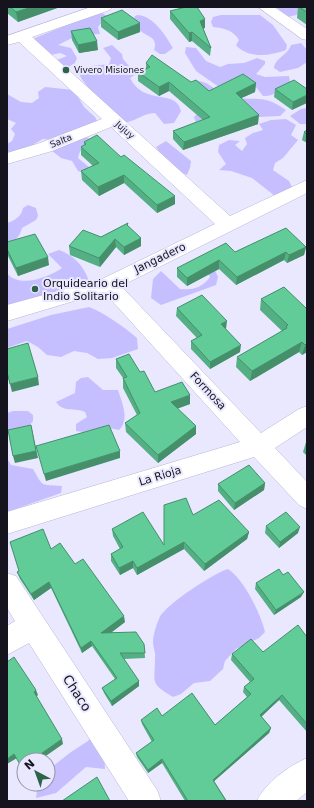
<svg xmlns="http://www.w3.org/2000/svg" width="314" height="808" viewBox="0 0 314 808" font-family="'DejaVu Sans',sans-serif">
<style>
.green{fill:#c6bfff}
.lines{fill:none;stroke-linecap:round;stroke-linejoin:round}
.minor-casing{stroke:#b7b5d1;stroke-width:1}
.minor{fill:#fff;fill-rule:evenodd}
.wall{fill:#54af84}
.shaded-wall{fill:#458f6b}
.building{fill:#62cc99;stroke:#458f6b}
.poi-dot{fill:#2d6349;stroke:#e9e8ff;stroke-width:1.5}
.labels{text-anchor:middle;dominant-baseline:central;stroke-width:4;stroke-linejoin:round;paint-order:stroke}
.far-poi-label{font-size:9px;fill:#15141e;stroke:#e9e8ff;text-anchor:start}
.far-street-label{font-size:9px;fill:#15141e;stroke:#e9e8ff}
.street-label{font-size:11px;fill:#15141e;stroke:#e9e8ff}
.poi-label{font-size:11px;fill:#15141e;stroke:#e9e8ff;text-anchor:start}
.near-street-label{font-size:13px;fill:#15141e;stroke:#e9e8ff}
</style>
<rect width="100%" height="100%" fill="#e9e8ff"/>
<!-- green -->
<path class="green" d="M 276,7 L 307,7 L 307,8 L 296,15 L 288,17 Z
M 102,13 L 107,16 L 98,27 L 100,34 L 78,35 L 58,45 L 71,48 L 77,58 L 75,63 L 65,69 L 54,61 L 67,56 L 60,53 L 51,55 L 33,41 L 35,38 L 84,18 Z
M 137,15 C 153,15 166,36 173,48 L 165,54 L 160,54 L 154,50 C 159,35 144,37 139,29 C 137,25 136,20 134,17 Z
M 221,15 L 260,15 L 273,25 L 287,45 L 286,50 C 270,56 248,59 236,45 L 239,40 C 233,30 224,28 213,27 L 211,22 L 213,17 Z
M 301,43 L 307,50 L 307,62 L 298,68 L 280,72 L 274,68 C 275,58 288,55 291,45 Z
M 112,45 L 122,54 L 123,59 L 136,74 L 130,78 C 145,107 176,88 181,111 L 174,123 L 164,124 L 155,113 C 142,114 137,120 128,122 C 116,124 96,97 88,88 C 85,82 80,79 79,72 L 85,67 L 109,64 L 111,58 L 103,48 Z
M 186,47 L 196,48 L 206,61 L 220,67 L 228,64 L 244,63 L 257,58 L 265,61 L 265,64 L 256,74 L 265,77 L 289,76 L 290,82 C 282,89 274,97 263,96 L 256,87 L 248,83 L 219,87 L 196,71 L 185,53 Z
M 194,80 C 210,82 212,88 224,95 C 234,100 247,98 258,99 C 269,99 277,104 286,110 L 280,116 L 259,117 L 248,107 L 209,121 L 196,123 L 194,117 L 200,111 Z
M 45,87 L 74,90 L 84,107 L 95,117 L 98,123 L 53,140 L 43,139 L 34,144 L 35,151 L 7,157 L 7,144 L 12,141 L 15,134 L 11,129 L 16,123 L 7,119 L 7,94 L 21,102 L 32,103 L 39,98 L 38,92 Z
M 307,108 L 307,124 L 300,124 L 290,116 L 301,109 Z
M 286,119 L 296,125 L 291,135 L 298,140 L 283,158 L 275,163 L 273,170 L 289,181 L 293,189 L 275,196 L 252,178 L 231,171 L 219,170 L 226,164 L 218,152 L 219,145 L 229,140 L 240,141 L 235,145 L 242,151 L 247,144 L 245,138 L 253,133 L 263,130 L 259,124 L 271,120 Z
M 84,137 L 89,138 C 87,147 80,147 78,158 L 89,167 L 88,171 L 83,173 L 78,171 L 72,161 L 61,158 L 51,150 Z
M 166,141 L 191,161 L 190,168 L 187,175 C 174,170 163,159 156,147 Z
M 28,205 L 36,208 L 38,216 L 36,220 L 22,228 C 20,235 16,243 7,241 L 7,223 C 14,221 22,216 23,208 Z
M 59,250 C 75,256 85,267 90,284 L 7,310 L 7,273 C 19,289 49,277 62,268 L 48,254 Z
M 205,268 L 214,268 L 218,277 L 216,285 L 161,305 L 151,298 L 153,279 L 161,271 L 180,289 C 193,290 202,288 210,277 Z
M 89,307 C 106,314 123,326 137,338 L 138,349 L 112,358 L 98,359 L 87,353 L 74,351 L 61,357 L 47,355 L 38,347 L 27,341 L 7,348 L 7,329 L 51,315 Z
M 88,377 L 103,390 L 118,390 C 122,403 130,419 119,430 L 104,427 L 83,432 L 76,431 L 76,424 L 87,417 L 85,412 C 75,407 63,413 56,402 L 75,393 L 76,382 L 81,378 Z
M 13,411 L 28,411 L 33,415 L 33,421 L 29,426 L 7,431 L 7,413 Z
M 7,443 L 8,460 L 11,465 L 33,469 C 44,488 40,484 62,486 L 61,493 L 7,512 Z
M 228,569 C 243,578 261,614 265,632 L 259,638 L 236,649 L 225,661 L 223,669 L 210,681 L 194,683 L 181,694 L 173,697 C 149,683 155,683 155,658 C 156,653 153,647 153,643 C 153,636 156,625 159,619 C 163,606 214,573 228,569 Z
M 93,734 L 104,749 L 105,769 L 86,767 L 56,793 L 36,798 L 38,784 L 48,784 L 48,770 L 71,752 L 88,741 Z"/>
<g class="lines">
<!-- minor casing -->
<g class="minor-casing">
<path id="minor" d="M 91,7 L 112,7 L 110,10 L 32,37 L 230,216 L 307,180 L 307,193 L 121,286 L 261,433 L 299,409 L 307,406 L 307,427 L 275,448 L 307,482 L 307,509 L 299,505 L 254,457 L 7,534 L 7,512 L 240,442 L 104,292 L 7,321 L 7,305 L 102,279 L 215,224 L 111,127 L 52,151 L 7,164 L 7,153 L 40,143 L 102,119 L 19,42 L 7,45 L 7,36 Z
M 258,7 L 274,7 L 307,29 L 307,40 L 302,39 Z
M 7,573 L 16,576 L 157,790 L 161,801 L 129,801 L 29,643 L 7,655 L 7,626 L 15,621 L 7,608 Z
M 307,758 L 307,792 L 296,801 L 257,801 C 265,783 289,766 307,758 Z"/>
</g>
<!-- minor -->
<use href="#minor" class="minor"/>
</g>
<!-- wall -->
<path class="wall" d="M 7,7 L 60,7 L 18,22 L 7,13 Z
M 298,7 L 307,7 L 307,25 L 297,18 Z
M 170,11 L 205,28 L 203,28 L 211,48 L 210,56 L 192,41 L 189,42 L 170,19 Z
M 101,18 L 140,32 L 118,40 L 101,27 Z
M 71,31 L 98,50 L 79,53 L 72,40 Z
M 146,63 L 191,82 L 209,91 L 256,83 L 255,92 L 241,98 L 258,124 L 183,150 L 173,139 L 173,131 L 203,120 L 169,91 L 159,96 L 138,81 L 138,72 L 146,69 Z
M 275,89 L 307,89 L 292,110 L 274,97 Z
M 307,130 L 307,143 L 302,140 L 304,132 Z
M 84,142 L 121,157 L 175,196 L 175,204 L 157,213 L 124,183 L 99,196 L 82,180 L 81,171 L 93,166 L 81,155 L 81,147 L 84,145 Z
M 128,223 L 128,226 L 141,246 L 124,255 L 116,247 L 100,267 L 70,255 L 69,246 L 101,237 Z
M 7,242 L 49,265 L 18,276 L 7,254 Z
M 306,247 L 304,255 L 287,263 L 284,260 L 236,285 L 219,269 L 187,286 L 177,277 L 177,268 L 235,252 Z
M 284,287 L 307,352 L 302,355 L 299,352 L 250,381 L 236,367 L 237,357 L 282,331 L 260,310 L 261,299 Z
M 177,308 L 226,329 L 240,352 L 210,369 L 191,349 L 191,341 L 197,338 L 176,316 Z
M 116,359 L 140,372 L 155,392 L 190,404 L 177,409 L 196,426 L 196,434 L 158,463 L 126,432 L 125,423 L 137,415 L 123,388 L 123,378 L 116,368 Z
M 307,441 L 307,456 L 303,452 L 306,442 Z
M 265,483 L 264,490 L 234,510 L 218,491 L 218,484 Z
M 193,515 L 249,532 L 247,539 L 204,571 L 184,549 L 137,575 L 133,568 L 120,575 L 111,561 L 111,554 L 120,549 L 113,536 L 112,529 L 164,545 Z
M 266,526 L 298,533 L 279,548 L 265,533 Z
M 51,549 L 75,564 L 125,622 L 111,633 L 144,644 L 145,658 L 124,659 L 139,686 L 112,706 L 104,693 L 102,688 L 115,679 L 92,646 L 82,653 L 51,588 L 34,600 L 20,579 L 17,572 Z
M 256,583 L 301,597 L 274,615 L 255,589 Z
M 307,637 L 307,732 L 279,700 L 261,716 L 271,728 L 269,733 L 214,781 L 227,801 L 185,801 L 162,763 L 148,773 L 137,757 L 136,753 L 152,742 L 142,724 L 141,720 L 162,716 L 215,725 L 247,697 L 243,692 L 244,687 L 250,682 L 231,660 L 232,654 L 263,652 Z"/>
<!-- shaded-wall -->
<path class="shaded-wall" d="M 32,7 L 60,7 L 18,22 L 16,12 Z
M 205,19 L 205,28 L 200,30 L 200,21 Z
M 140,23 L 140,32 L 118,40 L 118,32 Z
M 192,32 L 192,41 L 189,42 L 189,33 Z
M 97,41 L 98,50 L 79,53 L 78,45 Z
M 169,82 L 169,91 L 159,96 L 159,87 Z
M 256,83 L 255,92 L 235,101 L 236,93 Z
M 307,95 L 307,103 L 292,110 L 293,102 Z
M 259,115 L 258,124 L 183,150 L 184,142 Z
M 124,175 L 124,183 L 99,196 L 98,187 Z
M 175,196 L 175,204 L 157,213 L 157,205 Z
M 141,238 L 141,246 L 124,255 L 124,247 Z
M 115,239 L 116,247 L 100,267 L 99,258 Z
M 306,247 L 304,255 L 287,263 L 289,255 Z
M 286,252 L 284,260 L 236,285 L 237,277 Z
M 48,257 L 49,265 L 18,276 L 16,268 Z
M 219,260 L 219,269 L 187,286 L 187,278 Z
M 227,321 L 226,329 L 220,332 L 221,324 Z
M 302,342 L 299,352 L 250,381 L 252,371 Z
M 307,343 L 307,352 L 302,355 L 305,345 Z
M 241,345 L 240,352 L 210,369 L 210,362 Z
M 38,377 L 39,385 L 12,392 L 10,384 Z
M 190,395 L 190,404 L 170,411 L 171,402 Z
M 31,425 L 38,458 L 15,463 L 13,456 Z
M 196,426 L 196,434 L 158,463 L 158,455 Z
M 120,451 L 120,458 L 46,481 L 44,474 Z
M 265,483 L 264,490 L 234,510 L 235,503 Z
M 300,527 L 298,533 L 279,548 L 280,542 Z
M 249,532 L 247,539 L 204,571 L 205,564 Z
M 184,542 L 184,549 L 137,575 L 137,568 Z
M 133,561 L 133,568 L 120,575 L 119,568 Z
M 49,582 L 51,588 L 34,600 L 31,594 Z
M 304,592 L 301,597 L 274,615 L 276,610 Z
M 124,616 L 125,622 L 102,639 L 101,633 Z
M 91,641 L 92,646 L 82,653 L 81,648 Z
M 139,681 L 139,686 L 112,706 L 111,701 Z
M 36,690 L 38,695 L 36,697 L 34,692 Z
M 282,695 L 279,700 L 258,720 L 260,715 Z
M 271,728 L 269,733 L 212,783 L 213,780 Z
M 62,739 L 63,744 L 40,760 L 32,760 Z
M 14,754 L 17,758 L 7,764 L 7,759 Z
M 162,759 L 162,763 L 148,773 L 148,770 Z
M 24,766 L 24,771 L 22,768 Z"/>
<!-- building -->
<path class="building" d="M 10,7 L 32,7 L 16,12 Z
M 186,7 L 197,7 L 205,19 L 200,21 L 211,48 L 192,32 L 189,33 L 170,11 Z
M 299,7 L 307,7 L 307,12 Z
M 122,10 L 140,23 L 118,32 L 101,18 Z
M 90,28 L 97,41 L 78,45 L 71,31 Z
M 152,55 L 191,82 L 196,80 L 209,91 L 243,74 L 256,83 L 236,93 L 259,115 L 184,142 L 173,131 L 210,117 L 169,82 L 159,87 L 138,72 L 150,67 L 146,63 Z
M 294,80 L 307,89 L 307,95 L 293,102 L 275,89 Z
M 307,130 L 307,135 L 304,132 Z
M 97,135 L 121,157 L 124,155 L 175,196 L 157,205 L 124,175 L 98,187 L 81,171 L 99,163 L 81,147 L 86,144 L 84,142 Z
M 128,223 L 127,225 L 141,238 L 124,247 L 115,239 L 99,258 L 69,246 L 83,230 L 101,237 Z
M 286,228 L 306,247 L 289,255 L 286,252 L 237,277 L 219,260 L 187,278 L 177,268 L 226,243 L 235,252 Z
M 35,234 L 48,257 L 16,268 L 7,249 L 7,242 Z
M 284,287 L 307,309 L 307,343 L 305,345 L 302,342 L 252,371 L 237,357 L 287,328 L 286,326 L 288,325 L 261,299 Z
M 202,295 L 227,321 L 221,324 L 241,345 L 210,362 L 191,341 L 202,335 L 177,308 Z
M 28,343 L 38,377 L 10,384 L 7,372 L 7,349 Z
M 129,354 L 140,372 L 144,371 L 155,392 L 182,382 L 190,395 L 171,402 L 196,426 L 158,455 L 125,423 L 140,413 L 123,378 L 127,377 L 116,359 Z
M 31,425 L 36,451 L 13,456 L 8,430 Z
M 109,425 L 120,451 L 44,474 L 36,446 Z
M 249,465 L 265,483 L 235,503 L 218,484 Z
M 186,498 L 193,515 L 219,500 L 249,532 L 205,564 L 184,542 L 137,568 L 133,561 L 119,568 L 111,554 L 123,547 L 112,529 L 143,512 L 164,545 L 164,505 Z
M 286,512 L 300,527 L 280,542 L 266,526 Z
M 43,529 L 51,549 L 60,543 L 75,564 L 83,559 L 124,616 L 101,633 L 136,632 L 144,644 L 145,653 L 120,653 L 139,681 L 111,701 L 102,688 L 117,678 L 91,641 L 81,648 L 49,582 L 31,594 L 17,572 L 19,571 L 10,542 Z
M 279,569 L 283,575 L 288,572 L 304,592 L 276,610 L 256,583 Z
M 298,625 L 307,637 L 307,724 L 282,695 L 260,715 L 271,728 L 213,780 L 226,801 L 188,801 L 162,759 L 148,770 L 136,753 L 154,740 L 141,720 L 157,708 L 162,716 L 192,693 L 215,725 L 251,694 L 244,687 L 254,679 L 232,654 L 251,639 L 263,652 Z
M 14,657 L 36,690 L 34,692 L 62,739 L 32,760 L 24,760 L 24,766 L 22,768 L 14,754 L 7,759 L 7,662 Z
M 97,777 L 110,801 L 62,801 Z"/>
<!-- markers -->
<g class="poi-dot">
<circle cx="66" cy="70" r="4"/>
<circle cx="35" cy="289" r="4"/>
</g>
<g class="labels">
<!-- far-poi labels -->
<g class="far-poi-label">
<text x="74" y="70">Vivero Misiones</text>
</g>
<!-- far-street labels -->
<g class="far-street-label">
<text transform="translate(125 130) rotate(42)">Jujuy</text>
<text transform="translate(61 141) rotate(-22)">Salta</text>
</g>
<!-- street labels -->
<g class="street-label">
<text transform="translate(160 258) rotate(-26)">Jangadero</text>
<text transform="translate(208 391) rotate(47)">Formosa</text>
<text transform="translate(160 476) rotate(-17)">La Rioja</text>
</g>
<!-- poi labels -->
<g class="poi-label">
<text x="43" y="283">Orquideario del<tspan x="43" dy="13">Indio Solitario</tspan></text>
</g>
<!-- near-street labels -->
<g class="near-street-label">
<text transform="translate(77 693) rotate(57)">Chaco</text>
</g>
</g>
<!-- border -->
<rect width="314" height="808" fill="none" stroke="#15141e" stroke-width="16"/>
<!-- north arrow -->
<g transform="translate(36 772) rotate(319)"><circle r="19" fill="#e9e8ff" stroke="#9493a5"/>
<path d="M0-3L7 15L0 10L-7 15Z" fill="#2d6349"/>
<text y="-6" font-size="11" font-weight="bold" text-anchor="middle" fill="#15141e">N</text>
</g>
</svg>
